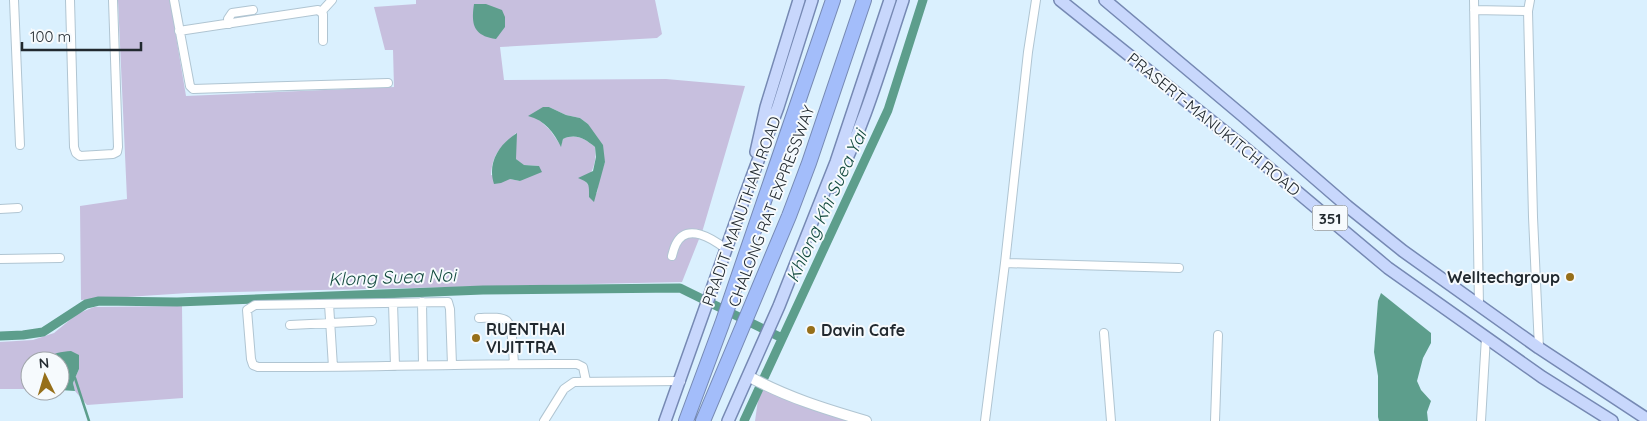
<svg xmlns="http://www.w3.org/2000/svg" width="1647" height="421" viewBox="0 0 1647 421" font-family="Quicksand,sans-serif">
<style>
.green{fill:#c7bfde;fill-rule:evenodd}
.water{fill:#5d9e8c}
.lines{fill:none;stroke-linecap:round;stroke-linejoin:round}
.stream{stroke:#5d9e8c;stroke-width:2.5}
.canal{stroke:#5d9e8c;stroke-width:9}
.street-casing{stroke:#b0c5d2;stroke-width:10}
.secondary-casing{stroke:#b0c5d2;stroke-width:12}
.primary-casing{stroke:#7689b3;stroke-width:14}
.highway-casing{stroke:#7689b3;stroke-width:16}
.street{stroke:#fff;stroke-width:8}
.secondary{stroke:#fff;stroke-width:10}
.primary{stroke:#c8d7fc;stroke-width:11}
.highway{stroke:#a3bdfa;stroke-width:14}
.poi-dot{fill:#966f19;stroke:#f6fafd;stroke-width:2}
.labels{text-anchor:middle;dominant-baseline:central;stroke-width:4;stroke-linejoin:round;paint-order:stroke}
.shield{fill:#f6fafd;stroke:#61686d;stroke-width:1}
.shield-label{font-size:15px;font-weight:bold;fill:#21292f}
.street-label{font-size:16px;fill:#21292f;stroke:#f6fafd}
.poi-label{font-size:16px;font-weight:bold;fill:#21292f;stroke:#f6fafd;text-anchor:start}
.water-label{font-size:18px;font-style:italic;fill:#124a3e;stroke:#f6fafd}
</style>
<rect width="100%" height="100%" fill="#daf0fe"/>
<!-- green -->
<path class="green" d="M 118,0 L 170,0 L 186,96 L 394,87 L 393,50 L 385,50 L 374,7 L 416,4 L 416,0 L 655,0 L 662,34 L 657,38 L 500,47 L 504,80 L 666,79 L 745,86 L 703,229 L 682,282 L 188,293 L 81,300 L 80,206 L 127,199 ZM 549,107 L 566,115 L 580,118 L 588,124 L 605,162 L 599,179 L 597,193 L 589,197 L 589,186 L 586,182 C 593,170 597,161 595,147 C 585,139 576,133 563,139 L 561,146 L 550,130 L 537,118 ZM 516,133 L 516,159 L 523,165 L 539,166 L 520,181 L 491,175 C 493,152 500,149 516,133 Z
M 182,306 L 183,398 L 87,405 L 75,391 L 73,383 L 79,369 L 79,355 L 48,358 L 47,361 L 30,361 L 30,389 L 0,389 L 0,342 L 33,340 L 54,333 L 77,314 L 94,307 Z
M 760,386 L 866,421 L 755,421 Z"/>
<!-- water -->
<path class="water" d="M 474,4 L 486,4 L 502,10 L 505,17 L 505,27 L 496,39 C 473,36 471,24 474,4 Z
M 543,107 L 549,107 L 566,115 L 580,118 L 588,124 L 603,145 L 605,162 L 594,202 L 589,197 C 589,184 590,183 578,178 L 593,171 L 596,157 L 595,147 C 585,139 576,133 563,139 L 561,147 C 554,133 545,120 528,116 Z
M 517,133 L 516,159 L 524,165 L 539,166 L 542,172 L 520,181 L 510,179 L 501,183 L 494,184 C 487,163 499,144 517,133 Z
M 1381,293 L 1431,333 L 1431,343 L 1423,358 L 1417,381 L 1421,390 L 1431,401 L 1427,412 L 1428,421 L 1379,421 L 1378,417 L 1378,376 L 1374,352 L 1378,301 Z
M 71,351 L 79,355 L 79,369 L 73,383 L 75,391 L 60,390 L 60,361 L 47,361 C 51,352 62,352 71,351 Z"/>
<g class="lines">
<!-- stream -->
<path class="stream" d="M 75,378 L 89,421"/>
<!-- canal -->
<path class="canal" d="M 0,336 L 23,335 L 43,332 L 86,304 L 99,301 L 177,302 L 483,290 L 680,288 L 782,338
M 744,421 L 888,110 L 923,0"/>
<!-- street casing -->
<g class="street-casing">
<path id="street" d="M 14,0 L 20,145
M 70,0 L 74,147 L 76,153 L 80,156 L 113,154 L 117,152 L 118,147 L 113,0
M 174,0 L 190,86 L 193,89 L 388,83
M 1474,0 L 1479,306
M 1530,0 L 1528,11 L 1533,217 L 1539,348
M 1474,10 L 1528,11
M 322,11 L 332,0
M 229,24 L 228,19 L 232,13 L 253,10
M 179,31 L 318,10 L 323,14 L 323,41
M 0,209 L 18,208
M 672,256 C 673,252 674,248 676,244 C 687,222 713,239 726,249
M 0,259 L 60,258
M 1005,263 L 1179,268
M 422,302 L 423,365
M 393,303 L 395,366
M 329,304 L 333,367
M 479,318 C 487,318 500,316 507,321 C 513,326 513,355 514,363
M 290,325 L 372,321
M 1104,333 L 1111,421
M 452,365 L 450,309 L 448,302 L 255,305 L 247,310 L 251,359 L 253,365 L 258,367 C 364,368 470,363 577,364 L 583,367 L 586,381
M 544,421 L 564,389 L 574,382 L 681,381
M 985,421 L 1005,263 L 1028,52 L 1036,0
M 1215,421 L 1218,335
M 1481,421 L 1486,337"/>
</g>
<!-- secondary casing -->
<g class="secondary-casing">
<path id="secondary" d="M 748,376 C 786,397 825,409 866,421"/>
</g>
<!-- primary casing -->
<g class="primary-casing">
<path id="primary" d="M 1060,0 L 1245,148 L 1388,268 L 1542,377 L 1612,421
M 1105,0 L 1243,116 L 1347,206 L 1403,251 L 1539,348 L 1647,419
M 756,152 L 766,107 L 799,0
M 833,187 C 864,128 882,63 903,0
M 665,421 L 746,193 L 778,107 L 812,0
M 728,421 L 779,306 L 836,162 L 890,0"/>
</g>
<!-- highway casing -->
<g class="highway-casing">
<path id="highway" d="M 686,421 L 722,324 L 833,0
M 703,421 L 789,216 L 809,163 L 864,0"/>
</g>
<!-- street -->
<use href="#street" class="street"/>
<!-- secondary -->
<use href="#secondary" class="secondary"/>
<!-- primary -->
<use href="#primary" class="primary"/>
<!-- highway -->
<use href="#highway" class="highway"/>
</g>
<!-- markers -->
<g class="poi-dot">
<circle cx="1570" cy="277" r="5"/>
<circle cx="811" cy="330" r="5"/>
<circle cx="476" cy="338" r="5"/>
</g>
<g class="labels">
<!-- shield labels -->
<rect class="shield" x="1312.5" y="205.5" width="35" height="25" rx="4"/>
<g class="shield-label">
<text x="1330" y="218">351</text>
</g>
<!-- street labels -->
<g class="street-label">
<text transform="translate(1214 124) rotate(39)">PRASERT-MANUKITCH ROAD</text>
<text transform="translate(771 206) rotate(-69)">CHALONG RAT EXPRESSWAY</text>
<text transform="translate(741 211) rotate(-70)">PRADIT MANUTHAM ROAD</text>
</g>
<!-- poi labels -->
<g class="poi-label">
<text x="1560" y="277" text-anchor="end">Welltechgroup</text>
<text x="486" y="329">RUENTHAI<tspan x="486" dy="18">VIJITTRA</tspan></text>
<text x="821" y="330">Davin Cafe</text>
</g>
<!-- water labels -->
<g class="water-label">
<text transform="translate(826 206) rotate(-65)">Khlong Khi Suea Yai</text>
<text transform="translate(392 277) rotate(-2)">Klong Suea Noi</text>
</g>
</g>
<!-- north arrow -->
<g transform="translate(45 376) rotate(355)"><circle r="24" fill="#f6fafd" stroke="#a1a6ab"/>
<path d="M0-4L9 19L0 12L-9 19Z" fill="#966f19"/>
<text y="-8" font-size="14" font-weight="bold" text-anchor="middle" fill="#21292f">N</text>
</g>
<!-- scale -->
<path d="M22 42v8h119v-8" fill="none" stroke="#21292f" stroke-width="2.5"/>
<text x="30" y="42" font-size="15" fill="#21292f" stroke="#f6fafd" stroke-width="4" paint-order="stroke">100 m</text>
</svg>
